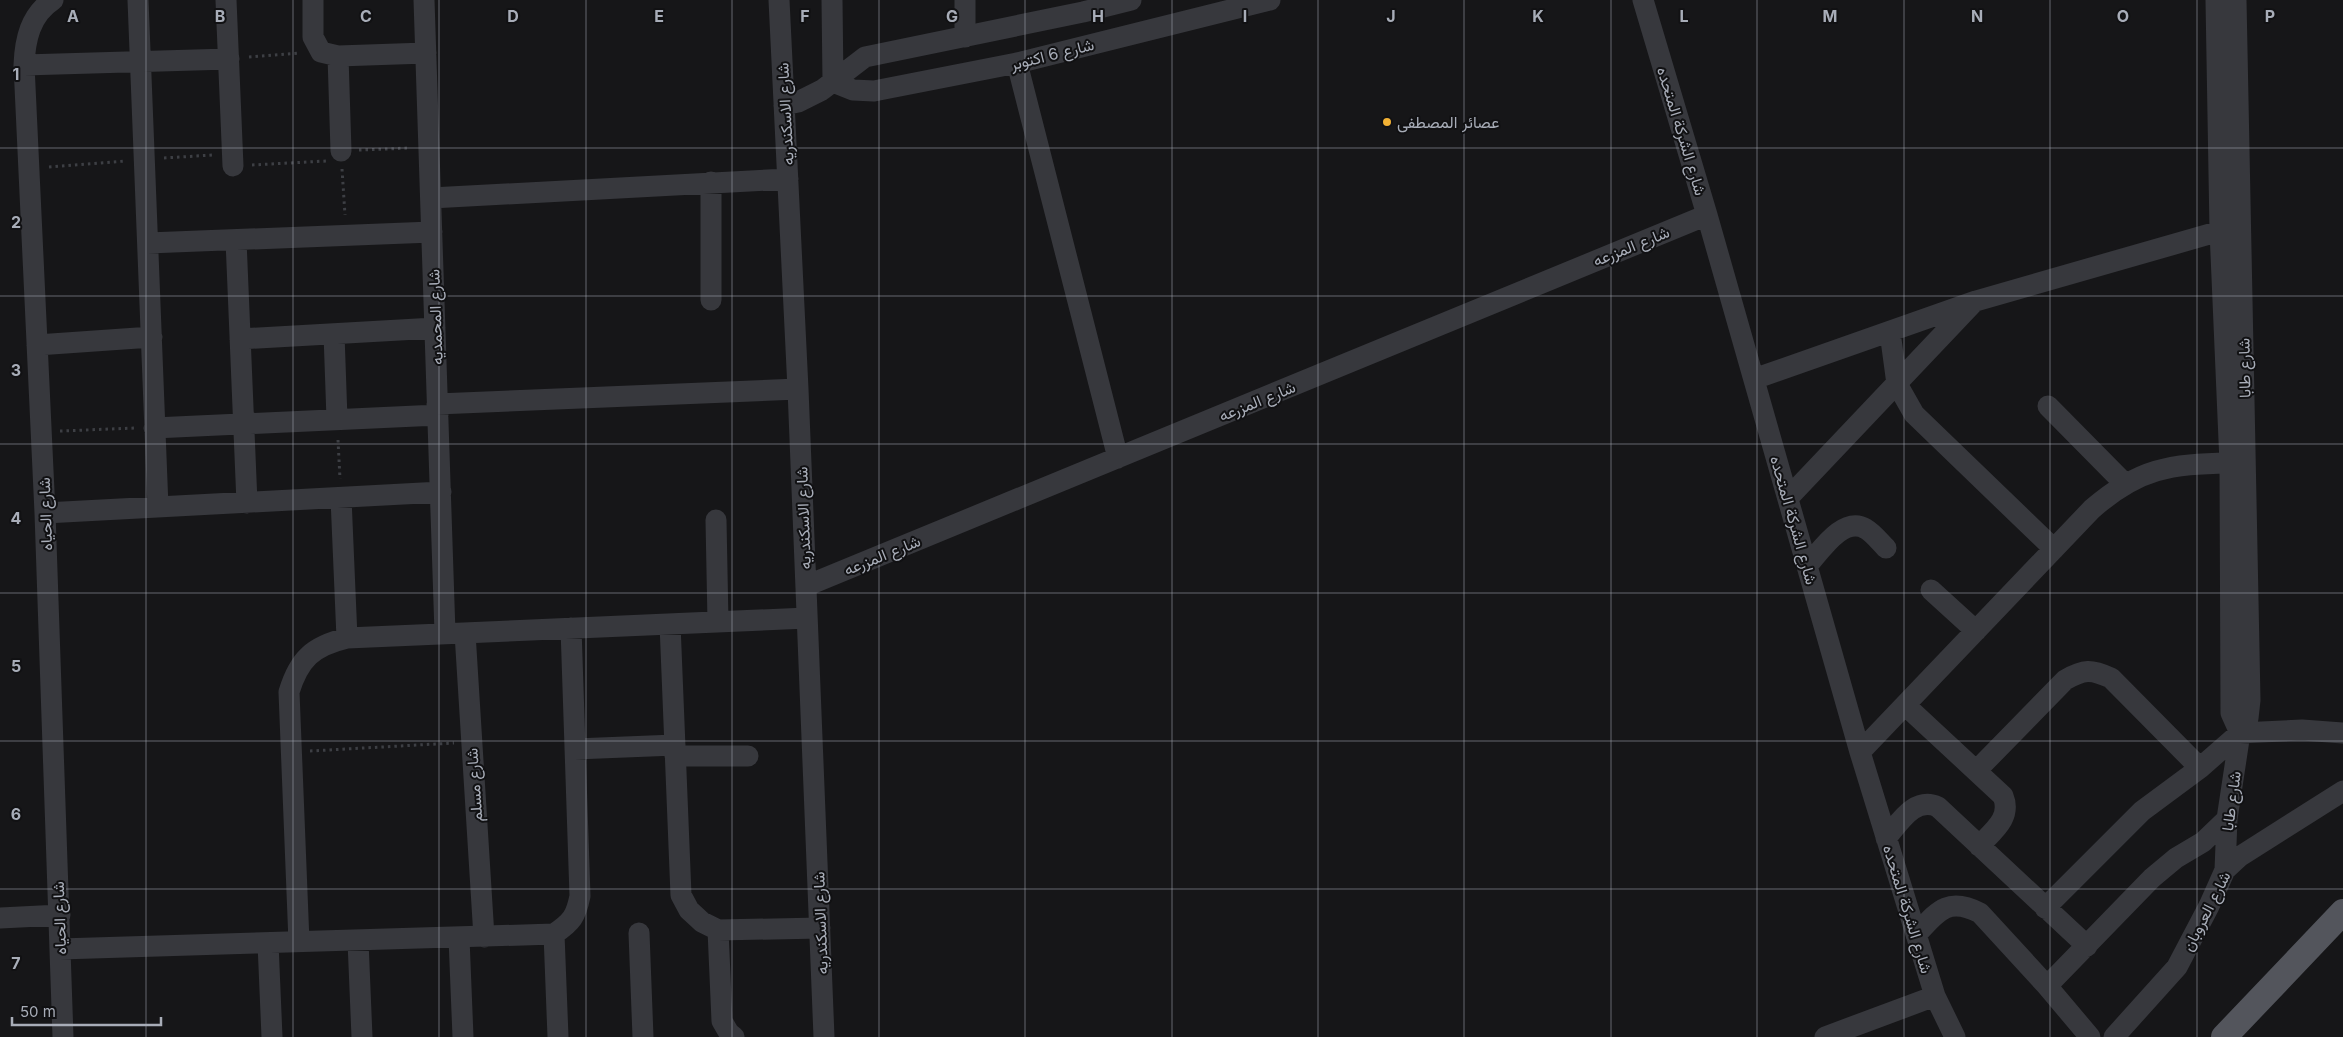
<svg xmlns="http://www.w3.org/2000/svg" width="2343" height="1037" viewBox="0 0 2343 1037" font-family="Inter,Vazirmatn,sans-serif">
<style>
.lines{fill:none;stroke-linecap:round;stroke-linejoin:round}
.path{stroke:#3d3f44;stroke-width:3;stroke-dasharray:2.5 4;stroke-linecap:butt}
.minor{stroke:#37383d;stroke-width:21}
.major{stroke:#53555c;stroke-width:26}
.grid{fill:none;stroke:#a8adb8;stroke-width:1;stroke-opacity:0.55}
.poi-dot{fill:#f2b134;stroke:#111113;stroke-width:2}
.labels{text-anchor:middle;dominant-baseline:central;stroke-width:4;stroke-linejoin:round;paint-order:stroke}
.street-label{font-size:16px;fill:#a8adb8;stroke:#111113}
.poi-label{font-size:16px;fill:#a8adb8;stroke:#111113;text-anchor:start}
.grid-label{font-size:16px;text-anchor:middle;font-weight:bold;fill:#a8adb8;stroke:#111113;stroke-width:4;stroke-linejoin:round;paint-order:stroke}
</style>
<rect width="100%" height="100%" fill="#161618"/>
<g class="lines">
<!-- path -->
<path class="path" d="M 249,57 L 300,53
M 359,150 L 410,148
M 164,158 L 213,155
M 252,165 L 326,161
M 49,167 L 125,161
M 342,169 L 345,215
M 60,431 L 136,428
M 338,440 L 340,479
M 310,751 L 454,743"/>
<!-- minor -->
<path class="minor" d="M 53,0 C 30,15 25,40 24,65 L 45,513 L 63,1037
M 138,0 L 158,507
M 226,0 L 233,166
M 313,0 L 313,37 L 321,52 L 338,56 L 426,53
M 424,0 L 445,633
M 779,0 L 798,389 L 824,1037
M 832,0 L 833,82
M 965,0 L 965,37
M 1643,0 L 1707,215 L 1860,752 L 1935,996 L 1955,1037
M 2216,0 L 2220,231 L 2230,463 L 2231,713 L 2240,733 L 2227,819 L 2225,870
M 338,56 L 341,151
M 1017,63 L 1118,458
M 24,65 L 229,59
M 833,82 L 853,90 L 874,91 L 1017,63 L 1270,0
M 784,105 L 798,102 L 822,90 L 865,57 L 1083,12 L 1131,0
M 711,182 L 711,300
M 431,198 L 788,179
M 236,240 L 247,503
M 148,243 L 432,232
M 1890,332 L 1897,384 L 1914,414 L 2054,549
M 334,334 L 337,419
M 240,339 L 435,328
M 37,345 L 152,337
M 1754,379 L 1976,301 L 2220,231
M 437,404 L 798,389
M 2048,406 L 2125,484
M 154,428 L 438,415
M 341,498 L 347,638
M 1788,498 L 1972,304
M 45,513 L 441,492
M 716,520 L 718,622
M 1807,566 C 1820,552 1843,515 1866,529 C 1873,533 1880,542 1886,548
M 806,586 L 1707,215
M 1931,590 L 1976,631
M 670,624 L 681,895 L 689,910 L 702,922 L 718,930 L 820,928
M 465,633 L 484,937
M 1905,705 L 2003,796 C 2012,818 1993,831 1979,846
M 2240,733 L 2302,730 L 2343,733
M 575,749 L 675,745
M 1860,752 L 2092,509 C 2139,468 2170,464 2230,463
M 675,756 L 748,756
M 1976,771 L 2065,680 C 2084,669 2091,669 2111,678 L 2200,768
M 1886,838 C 1900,822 1915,796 1938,807 L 2087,946
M 2045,908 L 2142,811 L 2200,768 L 2240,733 L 2248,718 L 2250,700 L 2236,0
M 0,918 L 60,915
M 718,930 L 722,1021 L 729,1033 L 734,1037
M 639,933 L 643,1037
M 554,934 L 558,1037
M 1916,935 C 1937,912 1947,896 1980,913 L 2047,986 L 2090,1037
M 459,938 L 463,1037
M 358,941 L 362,1037
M 299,942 L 289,692 C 299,659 313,646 347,638 L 807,618
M 268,943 L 272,1037
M 60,949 L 554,934 C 572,922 576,916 580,896 L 571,628
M 2047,986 L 2152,878 L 2176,858 L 2203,842 L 2227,819
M 1825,1037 L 1935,996
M 2114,1037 L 2177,967 L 2209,906 L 2225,870 L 2239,857 L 2343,791"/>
<!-- major -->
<path class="major" d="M 2224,1037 L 2343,912"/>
</g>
<!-- grid -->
<path class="grid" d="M 146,0 L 146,1037M 293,0 L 293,1037M 439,0 L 439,1037M 586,0 L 586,1037M 732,0 L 732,1037M 879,0 L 879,1037M 1025,0 L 1025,1037M 1172,0 L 1172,1037M 1318,0 L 1318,1037M 1464,0 L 1464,1037M 1611,0 L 1611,1037M 1757,0 L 1757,1037M 1904,0 L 1904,1037M 2050,0 L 2050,1037M 2197,0 L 2197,1037M 0,148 L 2343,148M 0,296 L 2343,296M 0,444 L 2343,444M 0,593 L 2343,593M 0,741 L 2343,741M 0,889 L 2343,889"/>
<!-- markers -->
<circle class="poi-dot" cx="1387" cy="122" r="5"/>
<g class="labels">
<!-- street labels -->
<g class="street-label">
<text transform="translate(1052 54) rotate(-14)">شارع 6 اكتوبر</text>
<text transform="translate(785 114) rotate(-93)">شارع الاسكندريه</text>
<text transform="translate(1682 131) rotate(73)">شارع الشركة المتحده</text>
<text transform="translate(1631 246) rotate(-22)">شارع المزرعه</text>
<text transform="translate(435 317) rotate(-92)">شارع المحمديه</text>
<text transform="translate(2244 368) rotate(-91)">شارع طابا</text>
<text transform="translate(1257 401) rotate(-22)">شارع المزرعه</text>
<text transform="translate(45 514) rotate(-92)">شارع الحياه</text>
<text transform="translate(803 518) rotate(-92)">شارع الاسكندريه</text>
<text transform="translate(1794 520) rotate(74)">شارع الشركة المتحده</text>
<text transform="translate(882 555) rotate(-22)">شارع المزرعه</text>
<text transform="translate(474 785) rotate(-94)">شارع مسلم</text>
<text transform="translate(2231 801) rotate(-82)">شارع طابا</text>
<text transform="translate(1908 909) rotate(73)">شارع الشركة المتحده</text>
<text transform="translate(2206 911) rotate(-63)">شارع العروبان</text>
<text transform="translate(59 918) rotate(-92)">شارع الحياه</text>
<text transform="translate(820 923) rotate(-92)">شارع الاسكندريه</text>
</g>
<!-- poi labels -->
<g class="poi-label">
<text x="1397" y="122">عصائر المصطفى</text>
</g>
</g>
<g class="grid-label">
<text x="73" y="22">A</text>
<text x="220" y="22">B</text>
<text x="366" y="22">C</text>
<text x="513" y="22">D</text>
<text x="659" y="22">E</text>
<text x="805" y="22">F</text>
<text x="952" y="22">G</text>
<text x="1098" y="22">H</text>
<text x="1245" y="22">I</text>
<text x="1391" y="22">J</text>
<text x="1538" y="22">K</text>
<text x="1684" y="22">L</text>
<text x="1830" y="22">M</text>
<text x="1977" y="22">N</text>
<text x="2123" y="22">O</text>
<text x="2270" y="22">P</text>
<text x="16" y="80">1</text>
<text x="16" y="228">2</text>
<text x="16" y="376">3</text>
<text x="16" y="524">4</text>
<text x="16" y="672">5</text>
<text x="16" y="820">6</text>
<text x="16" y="969">7</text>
</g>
<!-- scale -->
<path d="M12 1017v8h149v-8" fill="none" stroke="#a8adb8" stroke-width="2.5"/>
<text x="20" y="1017" font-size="15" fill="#a8adb8" stroke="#111113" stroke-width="4" paint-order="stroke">50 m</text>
</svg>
